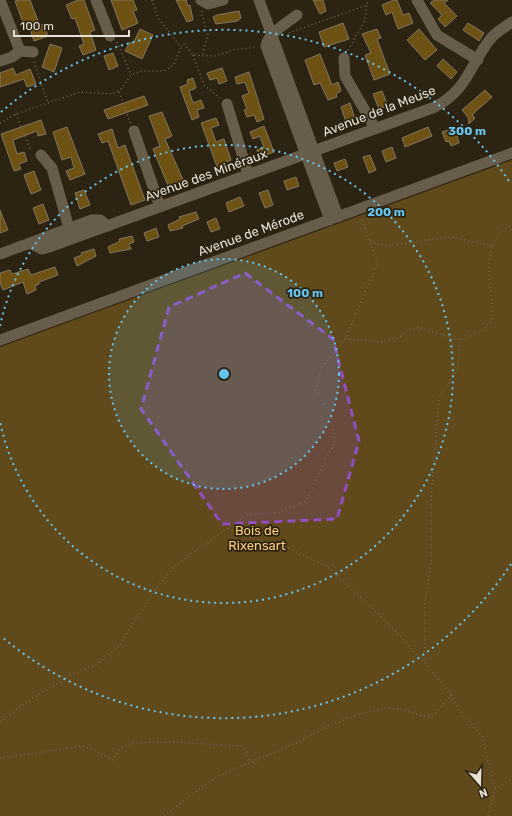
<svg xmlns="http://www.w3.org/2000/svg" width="512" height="816" viewBox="0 0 512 816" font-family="Rubik,sans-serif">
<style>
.green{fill:#60491b}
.building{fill:#6e5213;stroke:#817662}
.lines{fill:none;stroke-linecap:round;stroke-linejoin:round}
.path{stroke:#71695a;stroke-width:1.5;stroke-dasharray:1 3;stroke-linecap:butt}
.minor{stroke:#685d4a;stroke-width:11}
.marked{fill:#9050c3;fill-opacity:0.2;stroke:#9050c3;stroke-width:3;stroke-dasharray:8 5;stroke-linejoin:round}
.ring{fill:none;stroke:#65c5ee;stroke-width:2;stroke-dasharray:2 4}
.labels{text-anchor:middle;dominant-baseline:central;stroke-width:3.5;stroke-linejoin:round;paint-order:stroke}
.street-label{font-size:13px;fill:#e6e0d5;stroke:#2c2312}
.park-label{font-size:13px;fill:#fdd07c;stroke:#2c2312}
.centre{fill:#65c5ee;stroke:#2c2312;stroke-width:2}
.ring-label{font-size:12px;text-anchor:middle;font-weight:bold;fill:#65c5ee;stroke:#2c2312;stroke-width:3.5;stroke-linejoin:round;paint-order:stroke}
</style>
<rect width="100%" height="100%" fill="#2c2312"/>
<!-- green -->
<path class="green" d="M 512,160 L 512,816 L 0,816 L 0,347 Z"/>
<!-- building -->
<path class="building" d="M 19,0 L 30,0 L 40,26 L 43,24 L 48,36 L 34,41 L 28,23 L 24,25 L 15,1 Z
M 78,0 L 84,0 L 95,30 L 90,32 L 96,50 L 83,55 L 79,46 L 84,44 L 75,18 L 72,19 L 66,5 Z
M 111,0 L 133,0 L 137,10 L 133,11 L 138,23 L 122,30 Z
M 176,0 L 186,0 L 188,6 L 190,5 L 193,20 L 187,22 Z
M 313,0 L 323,0 L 326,11 L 320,14 Z
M 394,0 L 397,0 L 403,15 L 409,13 L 413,23 L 398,29 L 392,12 L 386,15 L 382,5 Z
M 434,0 L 448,0 L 444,3 L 457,16 L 445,27 L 438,19 L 442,15 L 430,3 Z
M 239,11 L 241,18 L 237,21 L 216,24 L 213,17 L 217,15 Z
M 343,23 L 349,39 L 324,47 L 319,32 Z
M 468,23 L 484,33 L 479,41 L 463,30 Z
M 140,29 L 153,35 L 142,59 L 125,51 L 130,42 L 133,44 Z
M 377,29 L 381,38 L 377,39 L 390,74 L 374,80 L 365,55 L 371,53 L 362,34 Z
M 419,29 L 437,50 L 425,60 L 407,40 Z
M 50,44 L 62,48 L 54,72 L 42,67 Z
M 113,53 L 118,66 L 109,70 L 104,56 Z
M 320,54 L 332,85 L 338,82 L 341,91 L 336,94 L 337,97 L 328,100 L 320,83 L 314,85 L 305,60 Z
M 443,59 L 457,72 L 451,79 L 437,66 Z
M 13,68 L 16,75 L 30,69 L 36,84 L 27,87 L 24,79 L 0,87 L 0,73 Z
M 222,68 L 227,81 L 219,84 L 217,78 L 210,80 L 207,73 Z
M 249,72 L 264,119 L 257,122 L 254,115 L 247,117 L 244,110 L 247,109 L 242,96 L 249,93 L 245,82 L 237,84 L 235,77 Z
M 193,78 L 196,88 L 189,91 L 193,103 L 201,100 L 204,108 L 197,110 L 199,117 L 192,120 L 180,87 L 188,84 L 187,80 Z
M 485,90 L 492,97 L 475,112 L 472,115 L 475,118 L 469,124 L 468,117 L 462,110 Z
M 382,91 L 388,106 L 379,109 L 373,94 Z
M 144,96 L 148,105 L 108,119 L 104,110 Z
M 350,103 L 355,119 L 346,122 L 341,107 Z
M 162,112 L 172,136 L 165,139 L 184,182 L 169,188 L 153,149 L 160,146 L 149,116 Z
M 216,118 L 219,125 L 211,128 L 216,142 L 224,139 L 231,160 L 224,163 L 226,170 L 219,172 L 201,123 Z
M 41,120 L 46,134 L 38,136 L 37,131 L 13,140 L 17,154 L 24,152 L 27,161 L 19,164 L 21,169 L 14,171 L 1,134 Z
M 264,126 L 274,152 L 259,158 L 257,150 L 264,147 L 262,142 L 260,136 L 253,139 L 250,132 Z
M 67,127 L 85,174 L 70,180 L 66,171 L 74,168 L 71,157 L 62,160 L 53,132 Z
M 428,127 L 432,136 L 405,147 L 402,138 Z
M 455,128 L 459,143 L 451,146 L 449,141 L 446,142 L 442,132 Z
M 112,129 L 118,148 L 125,145 L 145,200 L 131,205 L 108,141 L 102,143 L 98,134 Z
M 392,147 L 396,158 L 386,162 L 382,151 Z
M 370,155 L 376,170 L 369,173 L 363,157 Z
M 345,159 L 348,167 L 337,171 L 334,163 Z
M 34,171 L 41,190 L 31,194 L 24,175 Z
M 296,177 L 299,186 L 287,190 L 284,181 Z
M 84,190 L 90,205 L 80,209 L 75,193 Z
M 268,190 L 273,205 L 265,208 L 259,193 Z
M 240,197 L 244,206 L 229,212 L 226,203 Z
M 43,204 L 49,220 L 39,224 L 33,208 Z
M 0,210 L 8,230 L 0,233 Z
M 196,212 L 199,219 L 182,226 L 183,228 L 170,231 L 168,225 L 180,219 L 179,217 Z
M 216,218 L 220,229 L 211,232 L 207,222 Z
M 156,228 L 159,237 L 147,241 L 144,233 Z
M 132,236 L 134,242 L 129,244 L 131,249 L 110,253 L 108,247 L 120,241 L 119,239 Z
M 94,249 L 96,256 L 77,266 L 74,258 L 82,255 L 81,253 Z
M 55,267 L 58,275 L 39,282 L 39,284 L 35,286 L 36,290 L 27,294 L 23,282 L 3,290 L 0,283 L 0,273 L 10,270 L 12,274 L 28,269 L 31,275 Z"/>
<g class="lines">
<!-- path -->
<path class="path" d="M 152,0 L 158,18 L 181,47 L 184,44 L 193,55 L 216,56 L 233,50 L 257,47
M 202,11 L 201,13 L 208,35 L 202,55
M 289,33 L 367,5 L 367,0
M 117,42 L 131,75
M 348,50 L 365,20 L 367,5
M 193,55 L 204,85 L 220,98
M 34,62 L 48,103
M 119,92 L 131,124
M 16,114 L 30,148 L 33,149
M 0,123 L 16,114 L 80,92 L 113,94 L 122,88 L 131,75 L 142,71 L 164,71 L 169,68 L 174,64 L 181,47
M 371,240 L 374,243 L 391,247 L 409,242 L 451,237 L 493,246
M 345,339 L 382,342 L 400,337 L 405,332 L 417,327 L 452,338 L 465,339 L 483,330 L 494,317 C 491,294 482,249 501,232 C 504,229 509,227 512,225
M 228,528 L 246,536 L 286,547 L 328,567 L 385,620 L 425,663
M 451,695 L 459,710 L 482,736 L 495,789
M 0,722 L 24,704 L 69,676 L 97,664 L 119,646 L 153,593 L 173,567 L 247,514 L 278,513 L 306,501 L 335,441 L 332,417 L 316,390 L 321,368 L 345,339 L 378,263 L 361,218
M 0,758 L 82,746 L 92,749 L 112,760 L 120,749 L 133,743 L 173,742 L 240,746 L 246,750 L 250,763
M 164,816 L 214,778 L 298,742 L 330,725 L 363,713 L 389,708 L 399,709 L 423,716 L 428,716 L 436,713 L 451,695 L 425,663 L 425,601 L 431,563 L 431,499 L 439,398 L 458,368 L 460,338
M 488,816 L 495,789 L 512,779"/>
<!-- minor -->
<path class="minor" d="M 96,0 L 110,36
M 201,0 L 208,4 L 223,0
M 259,0 L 338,217
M 417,0 L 437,35 L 478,60
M 297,15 C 287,23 268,33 266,46 L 330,220
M 20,51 L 33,52
M 344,58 L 345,76 L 375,128
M 0,61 L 12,57 L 20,51 L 0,0
M 227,104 L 248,174
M 134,131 L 160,207
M 41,155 L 52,168 L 69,228
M 30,243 L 42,249 L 49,247 L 435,107 C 469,89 470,63 492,37 C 498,31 505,27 512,22
M 0,254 L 92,220 L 100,220 L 108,226
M 0,340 L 512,153"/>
</g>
<!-- marked area -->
<path class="marked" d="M 245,273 L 333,339 L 359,441 L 337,519 L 222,524 L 141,409 L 169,307 Z"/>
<!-- distance rings -->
<circle cx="224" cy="374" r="115" fill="#65c5ee" fill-opacity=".12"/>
<g class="ring">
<circle cx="224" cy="374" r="115"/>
<path d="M0 326A229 229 0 1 1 0 422"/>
<path d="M511 564A344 344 0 0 1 1 636M1 112A344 344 0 0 1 511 184"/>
</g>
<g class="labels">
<!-- street labels -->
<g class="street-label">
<text transform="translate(379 111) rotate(-21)">Avenue de la Meuse</text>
<text transform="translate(206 175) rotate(-20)">Avenue des Minéraux</text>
<text transform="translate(251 233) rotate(-20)">Avenue de Mérode</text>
</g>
<!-- park labels -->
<g class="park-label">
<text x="257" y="530">Bois de<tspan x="257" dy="15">Rixensart</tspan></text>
</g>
</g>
<circle cx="224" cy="374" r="6" class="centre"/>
<g class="ring-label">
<text x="467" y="135">300 m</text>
<text x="386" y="216">200 m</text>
<text x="305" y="297">100 m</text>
</g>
<!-- north arrow -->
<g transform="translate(480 784) rotate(160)" stroke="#2c2312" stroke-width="3" paint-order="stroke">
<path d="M0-3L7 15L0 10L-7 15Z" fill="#e6e0d5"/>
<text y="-6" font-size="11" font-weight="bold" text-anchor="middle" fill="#e6e0d5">N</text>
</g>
<!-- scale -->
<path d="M14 30v6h115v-6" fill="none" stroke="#e6e0d5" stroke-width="2"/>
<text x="20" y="30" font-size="12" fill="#e6e0d5" stroke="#2c2312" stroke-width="3" paint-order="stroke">100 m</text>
</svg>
